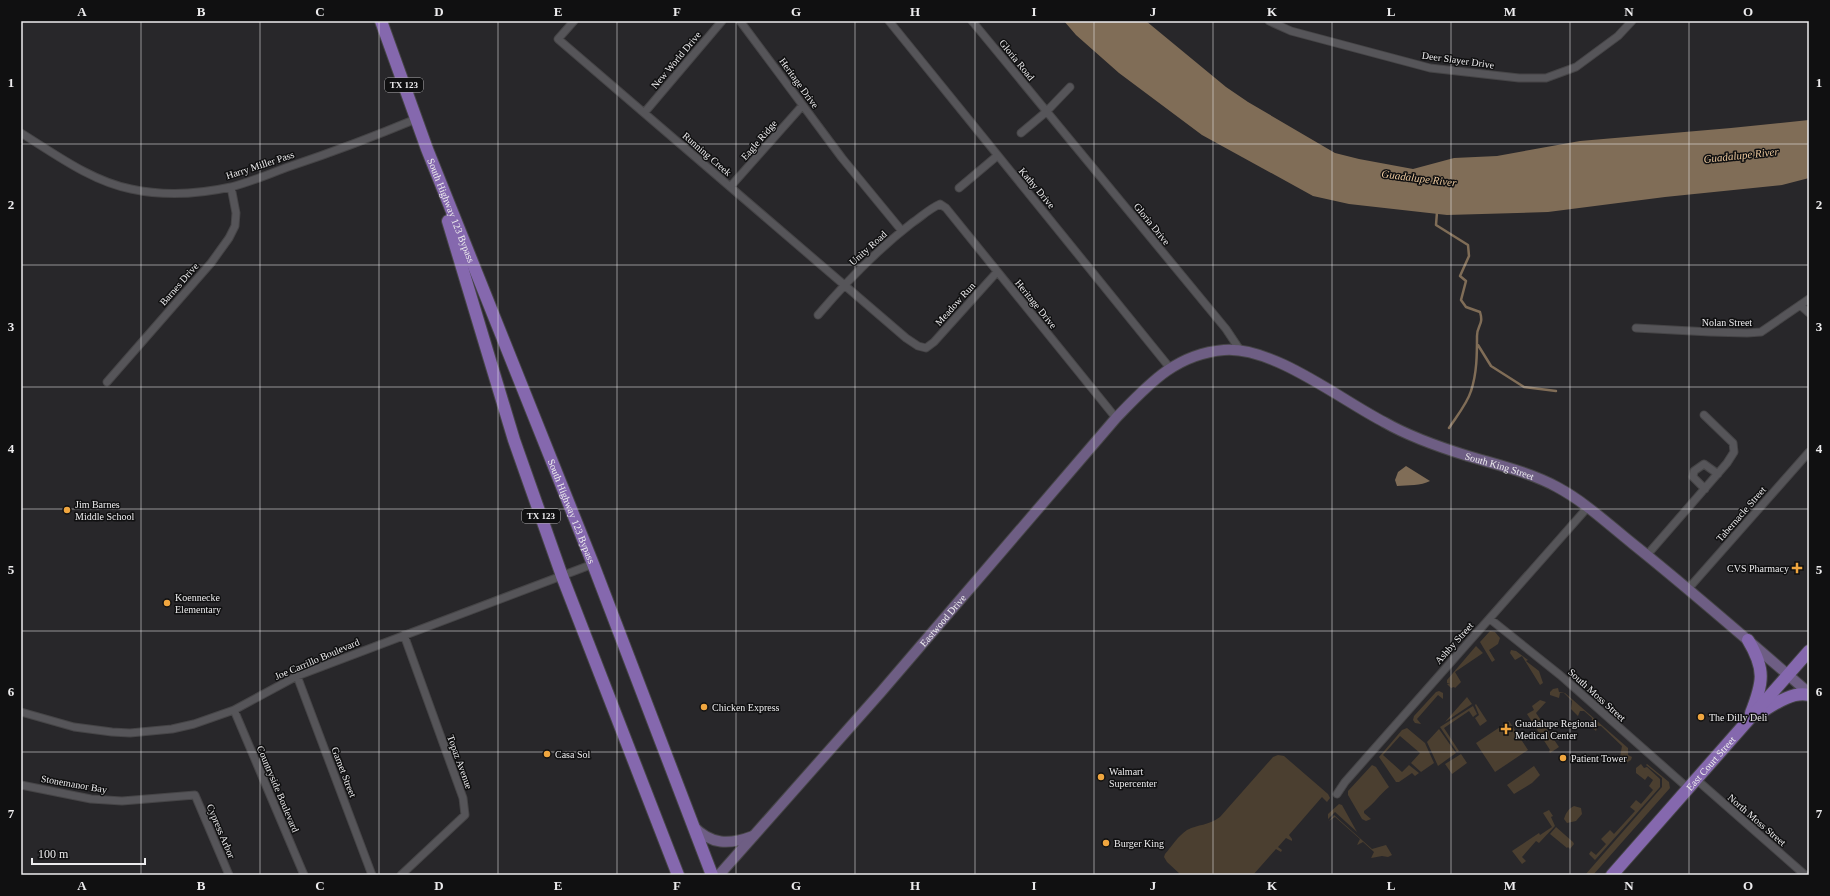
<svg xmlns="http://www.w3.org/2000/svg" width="1830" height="896" viewBox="0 0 1830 896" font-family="'Times New Roman',serif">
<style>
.green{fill:#4b3f30}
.water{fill:#806d57}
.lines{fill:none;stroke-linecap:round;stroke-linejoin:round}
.stream{stroke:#806d57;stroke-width:2.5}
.minor-casing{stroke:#464547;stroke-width:9}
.secondary-casing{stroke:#464547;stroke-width:12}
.primary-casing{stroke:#464547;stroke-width:14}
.minor{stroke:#565559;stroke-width:7}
.secondary{stroke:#6e5e84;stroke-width:10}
.primary{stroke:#8568ae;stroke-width:12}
.grid{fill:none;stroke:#edecee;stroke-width:1;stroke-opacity:0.55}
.poi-dot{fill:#f0a63f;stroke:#101011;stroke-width:1.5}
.labels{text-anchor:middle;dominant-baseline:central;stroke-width:3;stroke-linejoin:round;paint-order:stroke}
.shield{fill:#101011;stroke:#abaaac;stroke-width:1}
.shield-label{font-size:9px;font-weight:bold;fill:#edecee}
.street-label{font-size:10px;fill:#edecee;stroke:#101011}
.poi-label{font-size:10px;fill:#edecee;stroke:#101011;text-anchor:start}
.water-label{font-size:11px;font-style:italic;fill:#ecc89d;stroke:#101011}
.neatline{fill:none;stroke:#edecee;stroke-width:1.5}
.grid-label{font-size:13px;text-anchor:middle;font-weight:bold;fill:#edecee}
</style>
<rect width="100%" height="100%" fill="#28272a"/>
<!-- green -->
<path class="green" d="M 1490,631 L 1495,632 L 1500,638 L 1498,644 L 1489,650 L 1495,660 L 1492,662 L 1480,642 Z
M 1476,646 L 1483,653 L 1455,672 L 1461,682 L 1455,688 L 1454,687 L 1451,688 L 1447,684 L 1450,684 L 1447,683 L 1447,680 Z
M 1511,650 L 1516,651 L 1528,660 L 1526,661 L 1539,671 L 1543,683 L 1540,685 L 1522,656 L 1515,660 L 1510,653 Z
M 1558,688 L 1559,692 L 1565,693 L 1628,748 L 1628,755 L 1632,757 L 1631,760 L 1626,763 L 1622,761 L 1620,757 L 1622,746 L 1601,726 L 1598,726 L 1596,731 L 1591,727 L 1592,718 L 1584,711 L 1580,711 L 1578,716 L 1571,709 L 1572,701 L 1564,693 L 1560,693 L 1559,698 L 1550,695 L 1550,692 L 1553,689 Z
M 1439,691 L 1443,693 L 1443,699 L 1438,695 L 1417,719 L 1421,724 L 1415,723 L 1413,720 L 1414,716 L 1436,692 Z
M 1467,697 L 1472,704 L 1445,722 Z
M 1540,700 L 1546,702 L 1536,713 L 1559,747 L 1550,753 L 1549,751 L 1550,750 L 1527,714 L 1534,710 L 1532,706 Z
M 1476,704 L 1487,721 L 1480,726 L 1475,718 L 1479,715 L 1475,705 Z
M 1473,706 L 1477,714 L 1473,717 L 1469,711 L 1444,728 L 1459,751 L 1457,752 L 1440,727 Z
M 1509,721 L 1528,750 L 1495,772 L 1476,743 Z
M 1407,728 L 1425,743 L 1434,763 L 1421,772 L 1411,763 L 1420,753 L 1400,736 L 1383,755 L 1402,772 L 1409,765 L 1419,773 L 1415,776 L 1412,773 L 1399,782 L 1396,782 L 1379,757 L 1402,730 Z
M 1439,729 L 1456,753 L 1438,766 L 1427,742 Z
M 1461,754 L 1467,763 L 1452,774 L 1445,764 Z
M 1278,755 L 1284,756 L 1328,794 L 1330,798 L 1327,802 L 1322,797 L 1289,835 L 1292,839 L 1292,841 L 1286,838 L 1278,847 L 1282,850 L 1281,852 L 1276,849 L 1253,875 L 1181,875 L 1167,862 L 1164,857 L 1165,854 C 1172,846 1178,836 1187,830 C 1199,824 1207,826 1220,817 L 1273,757 Z
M 1641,764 L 1644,768 L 1647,767 L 1660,779 L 1660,787 L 1595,860 L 1589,854 L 1591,851 L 1596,855 L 1606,844 L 1601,839 L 1610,830 L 1614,834 L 1635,811 L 1630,807 L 1636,800 L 1641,804 L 1653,790 L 1649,786 L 1653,780 L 1648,776 L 1645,780 L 1636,773 L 1636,768 Z
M 1647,764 L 1669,782 L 1670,788 L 1593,875 L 1585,875 L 1662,787 L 1662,778 L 1646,765 Z
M 1372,765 L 1376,767 L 1389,787 C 1380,794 1374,804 1364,811 L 1364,813 L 1371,819 L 1366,821 L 1362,819 L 1348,795 L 1348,791 Z
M 1534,766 L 1540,775 L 1532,783 L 1514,794 L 1507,785 Z
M 1339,804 L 1342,805 L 1357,832 L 1335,812 L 1328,819 L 1328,814 Z
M 1574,806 L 1581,808 L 1582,814 L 1576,821 L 1567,823 L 1564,819 C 1566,813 1568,809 1574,806 Z
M 1549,810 L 1553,816 L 1551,817 L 1555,826 L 1539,843 L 1536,841 L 1522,857 L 1526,861 L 1522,864 L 1512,851 L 1539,833 L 1540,835 L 1552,827 L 1543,813 Z
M 1334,815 L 1372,849 L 1386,845 L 1392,855 L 1388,857 L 1382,856 L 1371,858 L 1374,852 L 1363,842 L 1357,845 L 1360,839 L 1335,817 L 1329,821 Z
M 1556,827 L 1573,842 L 1574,844 L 1570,849 L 1568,847 L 1567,848 L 1550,834 Z"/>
<!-- water -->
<path class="water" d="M 1064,21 L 1146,21 L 1226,87 L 1248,102 L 1335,153 L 1359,159 L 1413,169 L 1454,158 L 1497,156 L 1580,141 L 1731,128 L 1809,120 L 1809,178 L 1782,185 L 1665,197 L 1548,212 L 1447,215 L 1349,204 L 1313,196 L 1202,135 L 1119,73 L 1076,35 Z
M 1406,466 L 1430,481 C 1421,486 1408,485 1397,486 L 1395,480 L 1398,472 Z"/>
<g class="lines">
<!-- stream -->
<path class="stream" d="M 1437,212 L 1436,225 L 1468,245 L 1469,256 L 1460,276 L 1466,281 L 1461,300 L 1466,307 L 1480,312 C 1484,325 1477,325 1477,336 C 1477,354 1477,373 1471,391 C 1467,404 1456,417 1449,428
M 1478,345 L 1491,366 L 1524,387 L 1556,391"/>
<!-- minor casing -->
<g class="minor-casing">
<path id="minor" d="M 574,21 L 558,39 L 906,338 L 918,346 L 926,348 L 934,342 L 997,272
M 740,21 L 842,158 L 902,231
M 889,21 L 1170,368
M 972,21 L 1226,329 L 1240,350
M 1269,21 L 1291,31 L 1430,68 L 1519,78 L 1546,78 L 1576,67 L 1618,36 L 1632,21
M 644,113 L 722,21
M 21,133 C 55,154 91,181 131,189 C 163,196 199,194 231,187 C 251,182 271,173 291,166 C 333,152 375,136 416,119
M 1021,133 L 1046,112 L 1070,87
M 730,187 L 802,106
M 959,188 L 997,156
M 1800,305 L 1809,313
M 818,315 C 847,281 877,250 912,223 C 921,217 929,209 940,204 L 946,208 L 1116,418
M 1636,328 L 1710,332 L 1747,333 L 1761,332 L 1809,299
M 107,382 L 211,263 L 229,238 L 235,226 L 236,213 L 231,187
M 1705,489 L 1693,477 L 1694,471 L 1704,464 L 1718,474
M 1647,555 L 1727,463 L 1734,452 L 1733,443 L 1704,415
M 1688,589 L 1809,452
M 1490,619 L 1560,675 L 1689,789
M 297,676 L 372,875
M 234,710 L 304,875
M 21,712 L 74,727 L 112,732 L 130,733 L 172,729 L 194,724 L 234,710 L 297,676 L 593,564
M 1697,780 L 1805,875
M 21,785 L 91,799 L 122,801 L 195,795 L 229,875
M 1337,794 L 1345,782 L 1588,507
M 401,875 L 465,815 L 463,798 L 404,635"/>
</g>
<!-- secondary casing -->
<g class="secondary-casing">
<g id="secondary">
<path d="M 693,826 C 711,845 729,845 753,836"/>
<path id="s1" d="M 719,875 L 881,692 L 1116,418 C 1148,385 1175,354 1224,350 C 1273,346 1341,400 1384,422 C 1410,437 1439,447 1468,456 C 1498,465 1529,472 1557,487 C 1585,502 1608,524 1633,544 C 1693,592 1751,643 1809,693"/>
</g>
</g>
<!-- primary casing -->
<g class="primary-casing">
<g id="primary">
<path id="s2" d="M 381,21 L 427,149 L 593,564 L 712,875"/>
<path d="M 448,221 L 514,440 L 562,576 L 678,875"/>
<path d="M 1748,640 C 1766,670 1763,682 1751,713"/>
<path d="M 1760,713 C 1773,705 1792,691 1809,695"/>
<path id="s3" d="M 1612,875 L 1809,651"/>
</g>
</g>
<!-- minor -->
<use href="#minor" class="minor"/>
<!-- secondary -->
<use href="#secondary" class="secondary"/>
<!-- primary -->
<use href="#primary" class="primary"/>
</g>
<!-- grid -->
<path class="grid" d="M 141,21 L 141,875M 260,21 L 260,875M 379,21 L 379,875M 498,21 L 498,875M 617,21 L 617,875M 736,21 L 736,875M 855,21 L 855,875M 975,21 L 975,875M 1094,21 L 1094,875M 1213,21 L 1213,875M 1332,21 L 1332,875M 1451,21 L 1451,875M 1570,21 L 1570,875M 1689,21 L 1689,875M 21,144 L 1809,144M 21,265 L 1809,265M 21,387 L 1809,387M 21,509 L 1809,509M 21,631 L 1809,631M 21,752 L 1809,752"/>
<!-- markers -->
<g class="poi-dot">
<circle cx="67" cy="510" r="4"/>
<path d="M1795 562h4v4h4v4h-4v4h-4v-4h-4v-4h4z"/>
<circle cx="167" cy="603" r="4"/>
<circle cx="704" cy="707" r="4"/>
<circle cx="1701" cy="717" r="4"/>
<path d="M1504 723h4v4h4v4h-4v4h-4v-4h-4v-4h4z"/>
<circle cx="547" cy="754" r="4"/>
<circle cx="1563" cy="758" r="4"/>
<circle cx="1101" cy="777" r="4"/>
<circle cx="1106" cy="843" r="4"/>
</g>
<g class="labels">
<!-- shield labels -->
<g class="shield">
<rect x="385" y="78" width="38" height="14" rx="3"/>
<rect x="522" y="509" width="38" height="14" rx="3"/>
</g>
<g class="shield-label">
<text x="404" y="85">TX 123</text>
<text x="541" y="516">TX 123</text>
</g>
<!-- street labels -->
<g class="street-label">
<text transform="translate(676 60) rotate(-50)">New World Drive</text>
<text transform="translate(1017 60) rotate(51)">Gloria Road</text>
<text transform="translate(1458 60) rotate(8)">Deer Slayer Drive</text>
<text transform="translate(799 83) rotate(54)">Heritage Drive</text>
<text transform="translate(759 140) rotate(-49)">Eagle Ridge</text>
<text transform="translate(707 154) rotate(41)">Running Creek</text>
<text transform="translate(260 165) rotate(-18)">Harry Miller Pass</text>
<text transform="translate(1037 188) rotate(50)">Kathy Drive</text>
<text stroke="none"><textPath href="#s2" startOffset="202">South Highway 123 Bypass</textPath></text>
<text transform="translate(1152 224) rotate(51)">Gloria Drive</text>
<text transform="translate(868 248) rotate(-42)">Unity Road</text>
<text transform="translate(179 284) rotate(-49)">Barnes Drive</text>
<text transform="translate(955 304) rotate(-48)">Meadow Run</text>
<text transform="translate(1036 304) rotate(51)">Heritage Drive</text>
<text x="1727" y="322">Nolan Street</text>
<text stroke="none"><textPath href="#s1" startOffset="1038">South King Street</textPath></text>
<text stroke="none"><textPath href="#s2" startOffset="526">South Highway 123 Bypass</textPath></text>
<text transform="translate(1741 514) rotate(-49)">Tabernacle Street</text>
<text stroke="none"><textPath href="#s1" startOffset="339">Eastwood Drive</textPath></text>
<text transform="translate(1454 643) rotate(-48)">Ashby Street</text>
<text transform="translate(317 659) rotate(-23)">Joe Carrillo Boulevard</text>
<text transform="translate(1597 695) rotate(42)">South Moss Street</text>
<text transform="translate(460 762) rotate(70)">Topaz Avenue</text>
<text stroke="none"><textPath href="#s3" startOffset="149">East Court Street</textPath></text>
<text transform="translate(344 772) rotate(69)">Garnet Street</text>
<text transform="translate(74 784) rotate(10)">Stonemanor Bay</text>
<text transform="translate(278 789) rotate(67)">Countryside Boulevard</text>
<text transform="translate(1757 820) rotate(41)">North Moss Street</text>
<text transform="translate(221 831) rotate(67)">Cypress Arbor</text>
</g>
<!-- poi labels -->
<g class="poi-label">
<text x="75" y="504">Jim Barnes<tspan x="75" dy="12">Middle School</tspan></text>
<text x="1789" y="568" text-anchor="end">CVS Pharmacy</text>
<text x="175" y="597">Koennecke<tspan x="175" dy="12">Elementary</tspan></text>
<text x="712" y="707">Chicken Express</text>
<text x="1709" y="717">The Dilly Deli</text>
<text x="1515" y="723">Guadalupe Regional<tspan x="1515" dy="12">Medical Center</tspan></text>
<text x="555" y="754">Casa Sol</text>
<text x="1571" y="758">Patient Tower</text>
<text x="1109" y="771">Walmart<tspan x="1109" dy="12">Supercenter</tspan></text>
<text x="1114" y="843">Burger King</text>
</g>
<!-- water labels -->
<g class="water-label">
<text transform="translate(1741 155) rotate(-6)">Guadalupe River</text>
<text transform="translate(1419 178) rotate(7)">Guadalupe River</text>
</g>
</g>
<!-- border -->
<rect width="1830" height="896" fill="none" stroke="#101011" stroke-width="44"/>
<!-- scale -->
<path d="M32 858v6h113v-6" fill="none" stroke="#edecee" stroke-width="2"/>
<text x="38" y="858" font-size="12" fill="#edecee" stroke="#101011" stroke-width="3" paint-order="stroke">100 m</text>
<rect x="22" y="22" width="1786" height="852" class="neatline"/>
<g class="grid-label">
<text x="82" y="16">A</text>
<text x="201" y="16">B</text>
<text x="320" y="16">C</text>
<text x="439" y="16">D</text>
<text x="558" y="16">E</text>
<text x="677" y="16">F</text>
<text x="796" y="16">G</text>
<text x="915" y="16">H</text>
<text x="1034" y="16">I</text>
<text x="1153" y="16">J</text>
<text x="1272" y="16">K</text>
<text x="1391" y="16">L</text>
<text x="1510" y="16">M</text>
<text x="1629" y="16">N</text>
<text x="1748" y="16">O</text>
<text x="11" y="87">1</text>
<text x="1819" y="87">1</text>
<text x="11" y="209">2</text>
<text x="1819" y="209">2</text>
<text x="11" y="331">3</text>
<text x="1819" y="331">3</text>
<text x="11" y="453">4</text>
<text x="1819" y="453">4</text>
<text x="11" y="574">5</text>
<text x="1819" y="574">5</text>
<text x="11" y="696">6</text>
<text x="1819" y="696">6</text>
<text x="11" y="818">7</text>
<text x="1819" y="818">7</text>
<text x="82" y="890">A</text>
<text x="201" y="890">B</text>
<text x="320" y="890">C</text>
<text x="439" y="890">D</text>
<text x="558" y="890">E</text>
<text x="677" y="890">F</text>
<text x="796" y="890">G</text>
<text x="915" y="890">H</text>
<text x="1034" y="890">I</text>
<text x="1153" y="890">J</text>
<text x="1272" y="890">K</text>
<text x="1391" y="890">L</text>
<text x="1510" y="890">M</text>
<text x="1629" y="890">N</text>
<text x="1748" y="890">O</text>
</g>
</svg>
